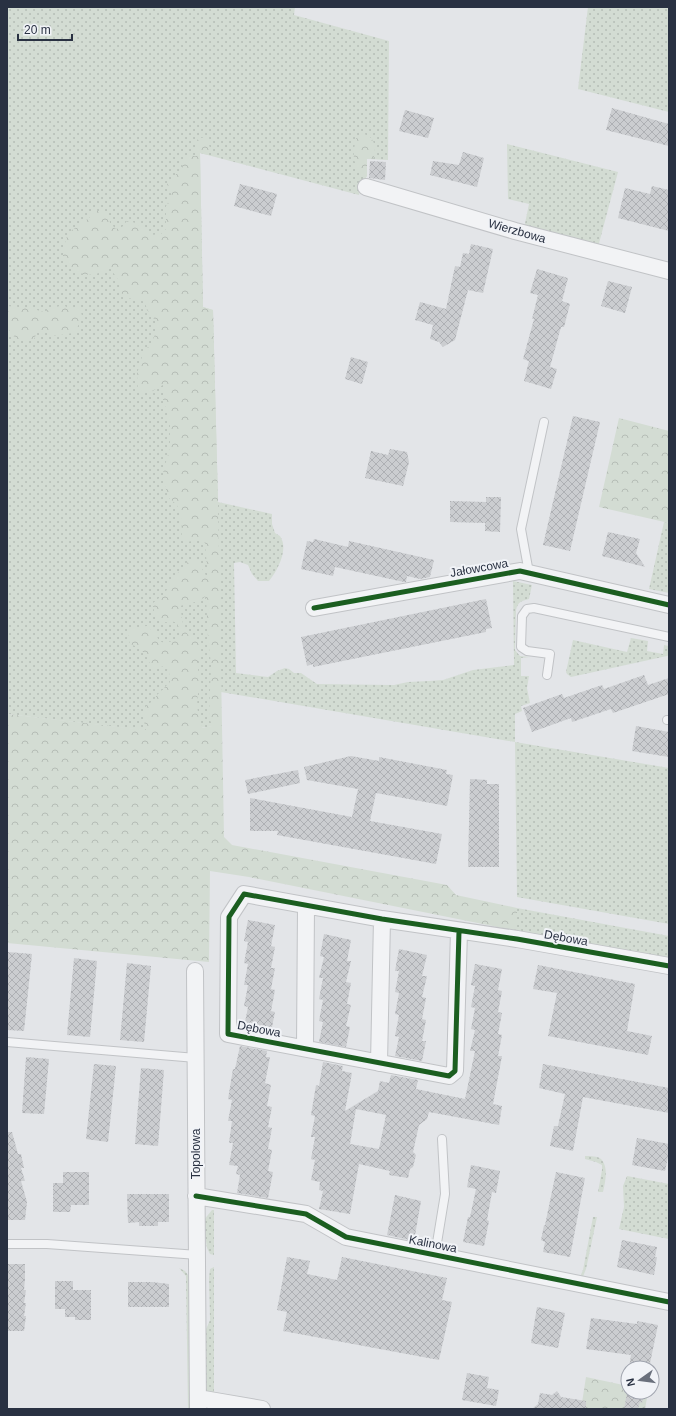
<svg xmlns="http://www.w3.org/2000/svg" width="676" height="1416" viewBox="0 0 676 1416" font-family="Arial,sans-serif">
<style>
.grass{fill:url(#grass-dots)}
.forest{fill:url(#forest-crowns);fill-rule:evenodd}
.building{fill:url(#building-cross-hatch);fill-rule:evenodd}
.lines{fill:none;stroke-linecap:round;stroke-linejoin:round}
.service-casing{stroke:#c1c3c6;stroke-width:10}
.minor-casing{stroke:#c1c3c6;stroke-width:18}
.service{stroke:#f2f3f5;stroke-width:8}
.minor{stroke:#f2f3f5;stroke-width:16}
.cycleway-casing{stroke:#f1f3f7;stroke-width:8}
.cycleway{stroke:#1b5e20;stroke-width:5}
.labels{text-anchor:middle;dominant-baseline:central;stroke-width:4;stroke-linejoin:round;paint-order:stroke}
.street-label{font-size:12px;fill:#293142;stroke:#f1f3f7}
</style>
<defs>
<pattern id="grass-dots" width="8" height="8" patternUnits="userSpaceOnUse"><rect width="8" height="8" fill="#d3dcd3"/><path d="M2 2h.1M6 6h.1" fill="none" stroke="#b5bdb6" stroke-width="1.8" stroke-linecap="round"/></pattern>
<pattern id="forest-crowns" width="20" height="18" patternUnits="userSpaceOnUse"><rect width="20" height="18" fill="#d3dcd3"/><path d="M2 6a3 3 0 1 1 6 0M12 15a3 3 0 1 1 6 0" fill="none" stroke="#b5bdb6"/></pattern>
<pattern id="building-cross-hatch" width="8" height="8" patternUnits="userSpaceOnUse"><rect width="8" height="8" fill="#cbcdd0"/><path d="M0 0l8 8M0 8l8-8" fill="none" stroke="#aeb0b4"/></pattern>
</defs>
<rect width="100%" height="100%" fill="#e3e5e8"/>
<!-- grass -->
<path class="grass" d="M 7,7 L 295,7 L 294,15 L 389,41 L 388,160 L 367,159 L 366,180 L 362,179 L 359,195 L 200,153 L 203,307 L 213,310 L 218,502 L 272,514 L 272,524 L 275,533 L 280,536 C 289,549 278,570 269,581 L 258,581 L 252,574 L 248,565 L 240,562 L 234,563 L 236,673 L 268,677 L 277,671 L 285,668 L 289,669 L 294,673 L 301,673 L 317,684 L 394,685 L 408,682 L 429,681 L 443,680 L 473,670 L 514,665 L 513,581 L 532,585 L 529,599 C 521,601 518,602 516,610 L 515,650 L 520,656 L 530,657 L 521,658 L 521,676 L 529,676 L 527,688 L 530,703 L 521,706 L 522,711 L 515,714 L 515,742 L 669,768 L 669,924 L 517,897 L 515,742 L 221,692 L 221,725 L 167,733 L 7,714 Z
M 588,7 L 669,7 L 669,112 L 578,89 Z
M 507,144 L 618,172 L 598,247 L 524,228 L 529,204 L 508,199 Z
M 664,522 L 669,523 L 669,593 L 649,589 Z
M 631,638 L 648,641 L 647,651 L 663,654 L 664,645 L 669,646 L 669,655 L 667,656 L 571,677 L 567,674 L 566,672 L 573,640 L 627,652 Z
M 517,908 L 669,936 L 669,958 L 517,931 Z
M 585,1156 C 590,1156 598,1156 601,1159 C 609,1167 605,1183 603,1192 L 598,1192 L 602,1170 L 602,1165 L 596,1162 L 585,1159 Z
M 627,1176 L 669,1184 L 669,1239 L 619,1229 L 624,1207 L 623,1186 Z
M 212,1210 L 214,1210 L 214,1255 L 210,1254 L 207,1248 L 203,1221 Z
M 593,1217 L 597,1217 L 586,1269 L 582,1279 L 579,1279 L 583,1270 Z
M 214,1267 L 214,1396 L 205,1394 L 204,1334 L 210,1320 L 209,1278 L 210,1269 Z
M 179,1268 L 185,1271 L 189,1276 L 191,1409 L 188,1409 L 186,1276 Z"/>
<!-- forest -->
<path class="forest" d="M 363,134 C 375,136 377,149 373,159 L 367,159 L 367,177 C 351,168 352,152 357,136 Z
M 206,137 L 210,148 L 208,155 L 200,153 L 203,307 L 213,310 L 218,502 L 224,837 L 232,845 L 447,885 L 456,895 L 517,908 L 517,931 L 249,877 L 210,871 L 209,962 L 7,943 L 7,714 L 146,730 L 142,713 L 147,705 L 154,700 L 157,695 L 170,682 L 169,671 L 165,666 L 156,668 L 152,668 C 147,656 143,648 130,644 L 128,637 L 130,630 L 138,627 L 147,626 L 156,634 L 159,641 L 165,643 L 180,639 L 177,623 C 172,620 170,623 165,622 C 156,619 153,611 153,603 L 165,593 L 172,580 L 186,563 L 197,560 L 208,579 L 205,543 C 194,538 192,543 182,541 L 181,517 L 177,505 L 169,498 L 165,486 L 163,473 L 170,447 L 170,422 L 163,399 L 163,385 L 149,393 L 138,390 L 137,374 L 144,350 L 151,345 L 155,334 L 156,323 L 153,317 L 147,310 L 145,302 L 137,299 L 124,298 L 120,290 L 119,281 L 110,268 C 100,274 87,278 76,271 C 71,268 66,261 63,256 L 65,243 L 68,233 L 89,218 L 95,211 L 101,211 L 109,215 L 110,223 L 116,229 L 122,227 L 127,221 L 136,223 L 151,235 L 161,234 L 166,229 L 166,206 L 172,196 L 167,184 L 183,167 L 181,162 L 186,156 L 196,156 L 195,148 L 197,140 L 201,138 ZM 206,596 L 208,638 L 211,665 L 209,717 L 212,726 L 202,728 C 198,717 196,705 198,694 C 198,691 201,689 201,686 C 202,679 198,674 198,668 C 197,659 203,649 198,641 C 195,637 192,636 188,635 L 183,624 L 180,606 L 199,601 Z
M 63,305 L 70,309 L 80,309 L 82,316 L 76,331 L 73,333 L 54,336 L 45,331 L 37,333 L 33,341 C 6,341 7,327 7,306 L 30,308 L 44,312 L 50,309 Z
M 619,418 L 669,431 L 669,523 L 599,507 Z
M 586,1377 L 628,1386 L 628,1392 L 648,1392 L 645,1409 L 581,1409 Z"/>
<!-- building -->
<path class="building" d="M 612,108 L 669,124 L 669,146 L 606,130 Z
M 405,110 L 434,118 L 428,138 L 399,131 Z
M 463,152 L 484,158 L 477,187 L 430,175 L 433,161 L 459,165 Z
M 370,161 L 386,162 L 385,180 L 369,178 Z
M 240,184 L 277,194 L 271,216 L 234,206 Z
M 652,186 L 669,190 L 669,231 L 618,218 L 625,188 L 650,194 Z
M 471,244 L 493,249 L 483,293 L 468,290 L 455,340 L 443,347 L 439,342 L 430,339 L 433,325 L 415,320 L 420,302 L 446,309 L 455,266 L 460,267 L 463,253 L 469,254 Z
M 537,269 L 568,278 L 562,301 L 570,304 L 564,327 L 561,327 L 550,367 L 557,369 L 551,389 L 524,381 L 529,361 L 523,359 L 534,319 L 532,319 L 538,295 L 530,293 Z
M 608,281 L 632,287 L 625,313 L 601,306 Z
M 351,357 L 368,362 L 362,384 L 345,379 Z
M 573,416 L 600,422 L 570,551 L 543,545 Z
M 390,449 L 407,452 L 409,462 L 403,486 L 365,478 L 371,451 L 388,455 Z
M 486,497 L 501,497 L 500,532 L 485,531 L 485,523 L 450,522 L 450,501 L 486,502 Z
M 608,532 L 640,539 L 636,553 L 645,567 L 602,556 Z
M 314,539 L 348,547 L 349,541 L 434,560 L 430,577 L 420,579 L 407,576 L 406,582 L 404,582 L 335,567 L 333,576 L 301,569 L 307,541 L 313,542 Z
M 486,599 L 492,628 L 486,629 L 486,632 L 313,667 L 313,664 L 307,666 L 301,637 Z
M 644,675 L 648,685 L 669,678 L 669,694 L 613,713 L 611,709 L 572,722 L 571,718 L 532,732 L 523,708 L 562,694 L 564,698 L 602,685 L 604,689 Z
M 636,726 L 669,732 L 669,757 L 632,751 Z
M 351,756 L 379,761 L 379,757 L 447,770 L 446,774 L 453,775 L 447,806 L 376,793 L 370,821 L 442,834 L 436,864 L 277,835 L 278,831 L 250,831 L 250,798 L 352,817 L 358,789 L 307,780 L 304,767 Z
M 298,770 L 300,783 L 248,794 L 245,780 Z
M 470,779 L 487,780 L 487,784 L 499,784 L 499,867 L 468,867 Z
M 248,920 L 275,925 L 271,946 L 275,947 L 271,968 L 275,968 L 271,989 L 275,990 L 271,1011 L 275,1012 L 271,1032 L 244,1027 L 248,1007 L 244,1006 L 248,985 L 244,985 L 248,964 L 244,963 L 248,942 L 244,941 Z
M 324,934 L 351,940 L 347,961 L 351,961 L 346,982 L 351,983 L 347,1004 L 351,1005 L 346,1026 L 350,1027 L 346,1047 L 319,1042 L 323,1022 L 319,1021 L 323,1000 L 319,999 L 323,978 L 319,978 L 324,957 L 320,956 Z
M 399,949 L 427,955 L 422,976 L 427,976 L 422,997 L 426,998 L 422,1019 L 426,1020 L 422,1041 L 426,1041 L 422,1061 L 395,1056 L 399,1037 L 395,1036 L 399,1015 L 395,1014 L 399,993 L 395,992 L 399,971 L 395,971 Z
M 8,952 L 32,954 L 24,1031 L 7,1030 Z
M 74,958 L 97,961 L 90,1037 L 67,1035 Z
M 127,963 L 151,966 L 144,1042 L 120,1040 Z
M 475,964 L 502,969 L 498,990 L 502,991 L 498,1012 L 502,1013 L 498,1034 L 502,1035 L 498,1056 L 502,1056 L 493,1104 L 502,1106 L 499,1125 L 429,1112 L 427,1119 L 419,1125 L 413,1152 L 416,1155 L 413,1167 L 410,1169 L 408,1178 L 389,1175 L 390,1171 L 359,1164 L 350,1214 L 319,1209 L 323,1191 L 319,1190 L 320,1182 L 311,1180 L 315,1160 L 311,1159 L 315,1137 L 311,1137 L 315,1116 L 311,1115 L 316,1085 L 319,1086 L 323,1062 L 343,1066 L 342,1071 L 352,1073 L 345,1111 L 378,1091 L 380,1081 L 389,1083 L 391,1075 L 418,1080 L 416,1089 L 465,1099 L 475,1051 L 470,1051 L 475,1030 L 471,1029 L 475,1008 L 471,1007 L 475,986 L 471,985 ZM 356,1109 L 386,1115 L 379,1149 L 350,1144 Z
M 538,965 L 635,984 L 627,1031 L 652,1036 L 648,1055 L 548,1036 L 557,993 L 533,989 Z
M 240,1046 L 267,1051 L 266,1057 L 270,1057 L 265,1083 L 271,1085 L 267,1106 L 272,1107 L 268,1127 L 272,1128 L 268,1149 L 272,1150 L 268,1171 L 273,1172 L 268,1198 L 237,1193 L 240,1175 L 236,1174 L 238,1166 L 229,1165 L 233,1143 L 229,1143 L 232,1121 L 228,1121 L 232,1100 L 228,1099 L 233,1069 L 235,1069 Z
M 26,1057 L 49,1059 L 44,1114 L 22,1113 Z
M 94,1064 L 116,1066 L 108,1142 L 86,1139 Z
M 543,1064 L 669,1088 L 669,1113 L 583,1097 L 573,1151 L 550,1146 L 554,1126 L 558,1126 L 565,1094 L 539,1088 Z
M 141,1068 L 164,1070 L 158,1146 L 135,1144 Z
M 7,1132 L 12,1132 L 18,1154 L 21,1154 L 24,1168 L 21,1168 L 25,1181 L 21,1181 L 27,1202 L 25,1220 L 7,1220 Z
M 637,1138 L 669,1144 L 669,1153 L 665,1171 L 632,1165 Z
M 471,1165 L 500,1171 L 496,1193 L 492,1192 L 487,1220 L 489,1221 L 484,1246 L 463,1242 L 468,1217 L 470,1217 L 476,1189 L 467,1187 Z
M 63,1172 L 89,1172 L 89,1205 L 71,1205 L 70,1212 L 53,1212 L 53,1183 L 63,1183 Z
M 556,1172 L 585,1178 L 570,1257 L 543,1252 L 545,1242 L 541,1240 L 544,1225 L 545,1225 Z
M 127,1194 L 169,1194 L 169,1222 L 158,1222 L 158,1226 L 139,1226 L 139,1222 L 128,1223 Z
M 395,1195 L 421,1201 L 414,1241 L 387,1235 Z
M 622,1240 L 657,1247 L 655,1257 L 657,1257 L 654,1275 L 617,1267 Z
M 287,1257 L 310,1261 L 307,1274 L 337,1280 L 342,1257 L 447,1278 L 442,1300 L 452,1302 L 439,1360 L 283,1331 L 287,1312 L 277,1310 Z
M 7,1264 L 25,1264 L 25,1279 L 24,1290 L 26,1290 L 24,1303 L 26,1303 L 24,1316 L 26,1316 L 24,1331 L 7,1331 Z
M 55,1281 L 73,1281 L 73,1290 L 91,1290 L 91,1320 L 75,1320 L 75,1317 L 65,1317 L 65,1309 L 55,1309 Z
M 128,1282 L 152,1282 L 169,1284 L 169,1307 L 128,1307 Z
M 537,1307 L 565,1313 L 558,1348 L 531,1343 Z
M 591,1318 L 637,1324 L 637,1321 L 658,1325 L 649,1368 L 629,1368 L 631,1355 L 586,1349 Z
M 467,1373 L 489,1377 L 487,1388 L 499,1390 L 496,1406 L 462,1400 Z
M 628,1388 L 628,1392 L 645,1392 L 642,1403 L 640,1402 L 638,1409 L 624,1409 Z
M 557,1391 L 561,1397 L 586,1401 L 586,1409 L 532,1409 L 538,1404 L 540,1393 L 552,1395 Z"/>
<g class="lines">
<!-- service casing -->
<g class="service-casing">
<path id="service" d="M 529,573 L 521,529 L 544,422
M 547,675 L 550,654 L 527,651 L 521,647 L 522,616 L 527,609 L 534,608 L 669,637
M 667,720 L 669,720
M 7,1042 L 196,1058
M 7,1244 L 47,1244 L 198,1255
M 435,1255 L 445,1194 L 442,1139"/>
</g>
<!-- minor casing -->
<g class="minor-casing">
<path id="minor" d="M 366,187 L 515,231 L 669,271
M 314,608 L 520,571 L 669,605
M 459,931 L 455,1071 L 449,1076 L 228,1034 L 229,917 L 244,894 L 382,919 L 517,939 L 669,966
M 195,971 L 198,1409
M 305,1048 L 306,906
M 379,1063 L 382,919
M 196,1196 L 306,1214 L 346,1237 L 669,1302
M 198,1398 L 262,1409"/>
</g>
<!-- service -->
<use href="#service" class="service"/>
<!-- minor -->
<use href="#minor" class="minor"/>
<!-- cycleway casing -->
<g class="cycleway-casing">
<path id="cycleway" d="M 314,608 L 520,571 L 669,605
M 459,931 L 455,1071 L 449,1076 L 228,1034 L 229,917 L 244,894 L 382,919 L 517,939 L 669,966
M 196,1196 L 306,1214 L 346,1237 L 669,1302"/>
</g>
<!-- cycleway -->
<use href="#cycleway" class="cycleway"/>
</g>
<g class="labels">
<!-- street labels -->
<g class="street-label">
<text transform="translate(517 231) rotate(16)">Wierzbowa</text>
<text transform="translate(479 568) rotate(-10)">Jałowcowa</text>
<text transform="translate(566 938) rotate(10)">Dębowa</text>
<text transform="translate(259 1029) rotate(11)">Dębowa</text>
<text transform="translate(196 1154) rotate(-90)">Topolowa</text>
<text transform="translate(433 1244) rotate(11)">Kalinowa</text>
</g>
</g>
<!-- border -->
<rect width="676" height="1416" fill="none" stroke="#293142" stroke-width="16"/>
<!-- north arrow -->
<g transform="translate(640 1380) rotate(256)"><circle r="19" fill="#f1f3f7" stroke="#a1a5af"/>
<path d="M0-3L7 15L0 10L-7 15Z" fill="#6a707c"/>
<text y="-6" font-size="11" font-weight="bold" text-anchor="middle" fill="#293142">N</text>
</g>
<!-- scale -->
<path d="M18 34v6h54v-6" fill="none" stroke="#293142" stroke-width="2"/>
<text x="24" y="34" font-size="12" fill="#293142" stroke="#f1f3f7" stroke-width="3" paint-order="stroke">20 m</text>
</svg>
